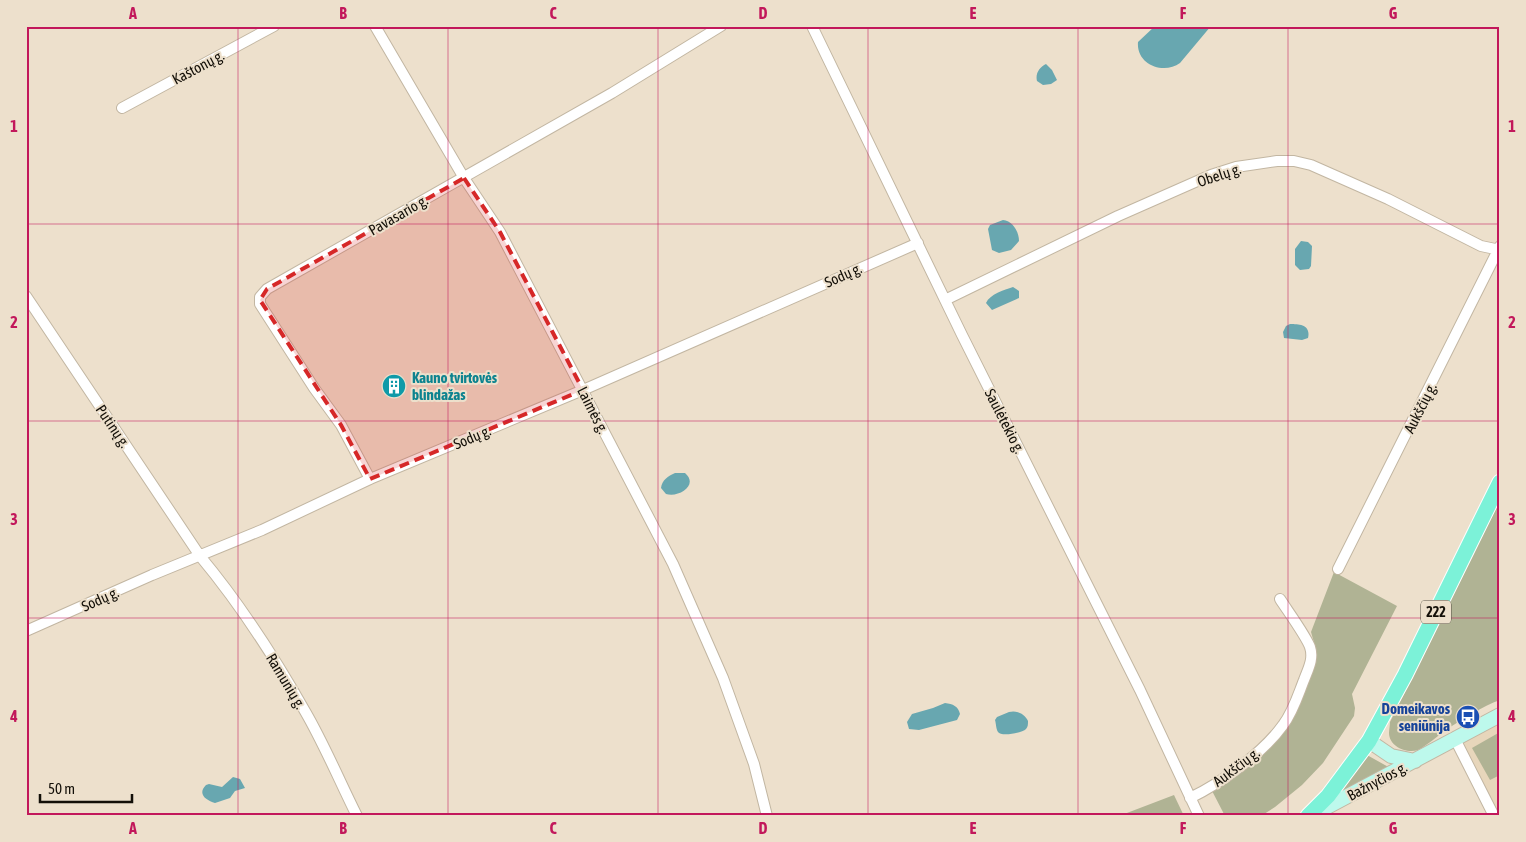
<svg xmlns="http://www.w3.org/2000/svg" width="1526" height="842" viewBox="0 0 1526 842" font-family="'Asap Condensed',sans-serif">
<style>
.built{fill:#e7d6bb}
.green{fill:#b0b394}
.water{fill:#68a7b0}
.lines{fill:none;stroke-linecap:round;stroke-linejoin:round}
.street-casing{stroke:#c2b6a2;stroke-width:12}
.secondary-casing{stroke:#c2b6a2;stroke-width:16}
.primary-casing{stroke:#fff;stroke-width:17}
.street{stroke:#fff;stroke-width:10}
.secondary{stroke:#bdf9ec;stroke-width:14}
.primary{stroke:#7cf2d8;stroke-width:15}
.marked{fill:#d62828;fill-opacity:0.2;stroke:#d62828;stroke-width:4;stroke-dasharray:10 6;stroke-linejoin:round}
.grid{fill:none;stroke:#c2185b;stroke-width:1;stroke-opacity:0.55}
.labels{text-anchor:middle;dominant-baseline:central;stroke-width:4;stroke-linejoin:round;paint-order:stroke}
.shield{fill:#ede0cc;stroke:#544e43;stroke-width:1}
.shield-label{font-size:14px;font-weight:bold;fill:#130f08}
.street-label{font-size:15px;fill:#130f08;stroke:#ede0cc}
.culture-label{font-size:15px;font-weight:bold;fill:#0d838f;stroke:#ede0cc;text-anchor:start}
.transit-label{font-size:15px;font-weight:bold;fill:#164399;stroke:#ede0cc;text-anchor:end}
.neatline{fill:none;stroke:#c2185b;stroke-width:2}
.grid-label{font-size:16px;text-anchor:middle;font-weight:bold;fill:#c2185b}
</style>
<rect width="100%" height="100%" fill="#ede0cc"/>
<!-- built -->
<path class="built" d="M 1500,722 L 1500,816 L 1494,816 L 1457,745 Z"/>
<!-- green -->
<path class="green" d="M 1500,500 L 1500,700 C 1483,706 1461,720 1446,730 C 1437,736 1428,745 1418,750 C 1406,754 1389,746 1389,733 C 1389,730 1390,725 1390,722 Z
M 1334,572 L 1397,606 L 1352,694 L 1355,708 L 1354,716 L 1323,763 L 1302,785 L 1275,807 L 1261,816 L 1225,816 L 1210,787 L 1283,725 L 1315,646 L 1311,632 Z
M 1500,732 L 1500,775 L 1490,780 L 1472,748 Z
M 1367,755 L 1392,769 L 1334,801 Z
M 1174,795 L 1184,816 L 1119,816 Z"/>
<!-- water -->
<path class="water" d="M 1155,26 L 1211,26 L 1180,63 C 1164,75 1136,65 1138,42 Z
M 1046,64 L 1052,70 L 1057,80 L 1051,84 L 1043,85 L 1037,81 C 1035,73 1040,67 1046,64 Z
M 1003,220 C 1013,221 1019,232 1019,241 L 1011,250 L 999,253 L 992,250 L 988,229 L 990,225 Z
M 1301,241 L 1308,242 L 1312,246 L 1311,266 L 1309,269 L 1300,270 L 1295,265 L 1295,249 Z
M 1013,287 L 1019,291 L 1019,298 L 992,310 L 986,303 C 990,294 1004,290 1013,287 Z
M 1290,324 C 1300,324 1311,325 1308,338 L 1302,340 L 1284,338 L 1283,332 L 1286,326 Z
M 675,473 L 685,473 C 699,485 679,498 666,494 L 661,488 C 662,480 668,476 675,473 Z
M 945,703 C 953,704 958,706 960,714 L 957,720 L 919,730 L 909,729 L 907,722 L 912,714 L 933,708 Z
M 1009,712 C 1017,710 1025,714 1028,721 C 1028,724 1028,727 1026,729 C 1022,733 1001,737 998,732 C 996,729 996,723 995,720 L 997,717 Z
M 233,777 L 240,779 L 245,788 L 235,791 L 230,798 L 215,803 C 206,800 197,794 206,785 L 209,784 L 222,787 Z"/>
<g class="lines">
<!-- street casing -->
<g class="street-casing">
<path id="street" d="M 375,26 L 464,178 L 500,232 L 673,564 L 723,678 L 754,764 L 767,816
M 812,26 L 962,335 L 1140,690 L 1199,816
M 122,108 L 274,26
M 26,296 L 200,556 C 240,604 275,658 306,713 C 325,746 340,782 357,816
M 945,300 L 1118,216 L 1211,175 L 1236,167 L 1277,161 L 1294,161 L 1311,165 L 1388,199 L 1481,246 L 1500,250
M 370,479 L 341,425 L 314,388 L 260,304 L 260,297 L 267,289 L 612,93 L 721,26
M 1338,569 L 1500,246
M 26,631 L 152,575 L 262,530 L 370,479 L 583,390 L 918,243
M 1455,739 L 1494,816
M 1190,798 C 1221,783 1263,753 1283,725 C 1293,712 1298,695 1304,680 C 1308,669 1314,659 1310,647 C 1306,636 1287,610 1280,599"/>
</g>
<!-- secondary casing -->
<g class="secondary-casing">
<path id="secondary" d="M 1369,741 L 1391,756 L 1415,761
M 1312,815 L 1500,715"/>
</g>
<!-- primary casing -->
<g class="primary-casing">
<path id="primary" d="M 1308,816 L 1328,796 L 1369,741 L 1405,675 L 1500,482"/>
</g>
<!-- street -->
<use href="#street" class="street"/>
<!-- secondary -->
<use href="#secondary" class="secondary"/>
<!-- primary -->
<use href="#primary" class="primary"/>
</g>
<!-- marked area -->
<path class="marked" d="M 464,178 L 500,232 L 583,390 L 370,479 L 341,425 L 260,300 L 267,289 Z"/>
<!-- grid -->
<path class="grid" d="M 238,26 L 238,816M 448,26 L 448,816M 658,26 L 658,816M 868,26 L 868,816M 1078,26 L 1078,816M 1288,26 L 1288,816M 26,224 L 1500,224M 26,421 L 1500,421M 26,618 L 1500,618"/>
<!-- icons -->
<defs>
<g id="building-disc" transform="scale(1.25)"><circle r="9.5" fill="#0f9aa8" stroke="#ede0cc"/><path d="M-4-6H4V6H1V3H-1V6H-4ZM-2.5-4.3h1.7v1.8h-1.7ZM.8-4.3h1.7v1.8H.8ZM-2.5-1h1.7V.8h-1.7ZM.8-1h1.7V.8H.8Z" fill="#fff"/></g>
<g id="bus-disc" transform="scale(1.25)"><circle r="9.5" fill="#1a4fb4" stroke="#ede0cc"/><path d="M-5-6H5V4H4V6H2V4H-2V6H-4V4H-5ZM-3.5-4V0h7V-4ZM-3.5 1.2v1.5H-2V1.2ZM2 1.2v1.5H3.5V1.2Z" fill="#fff"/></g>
</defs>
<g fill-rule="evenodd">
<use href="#building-disc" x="394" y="386"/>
<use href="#bus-disc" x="1468" y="717"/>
</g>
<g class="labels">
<!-- shield labels -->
<rect class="shield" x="1421" y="600.5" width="30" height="23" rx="4"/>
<g class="shield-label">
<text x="1436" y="612">222</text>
</g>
<!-- street labels -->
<g class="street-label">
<text transform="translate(198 67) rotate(-28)">Kaštonų g.</text>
<text transform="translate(1219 175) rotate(-18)">Obelų g.</text>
<text transform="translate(398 215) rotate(-30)">Pavasario g.</text>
<text transform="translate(843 275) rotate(-24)">Sodų g.</text>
<text transform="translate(1420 408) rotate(-63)">Aukščių g.</text>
<text transform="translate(593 410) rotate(63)">Laimės g.</text>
<text transform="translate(1005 421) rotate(63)">Saulėtekio g.</text>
<text transform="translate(113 426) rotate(56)">Putinų g.</text>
<text transform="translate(472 437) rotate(-23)">Sodų g.</text>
<text transform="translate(100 599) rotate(-24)">Sodų g.</text>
<text transform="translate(286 681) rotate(59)">Ramunių g.</text>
<text transform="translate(1236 767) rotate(-37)">Aukščių g.</text>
<text transform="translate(1377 781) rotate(-28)">Bažnyčios g.</text>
</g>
<!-- culture labels -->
<g class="culture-label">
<text x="412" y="377">Kauno tvirtovės<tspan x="412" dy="17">blindažas</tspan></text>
</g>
<!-- transit labels -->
<g class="transit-label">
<text x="1450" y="708">Domeikavos<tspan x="1450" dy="17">seniūnija</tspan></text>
</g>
</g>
<!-- border -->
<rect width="1526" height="842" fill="none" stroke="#ede0cc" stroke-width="55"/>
<!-- scale -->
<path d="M40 794v8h92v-8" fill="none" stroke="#130f08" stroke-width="2.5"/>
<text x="48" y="794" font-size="15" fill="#130f08" stroke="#ede0cc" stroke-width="4" paint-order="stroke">50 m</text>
<rect x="28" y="28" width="1470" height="786" class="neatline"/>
<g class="grid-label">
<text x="133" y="19">A</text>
<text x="343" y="19">B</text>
<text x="553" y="19">C</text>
<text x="763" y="19">D</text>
<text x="973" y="19">E</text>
<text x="1183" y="19">F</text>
<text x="1393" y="19">G</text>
<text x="14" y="132">1</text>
<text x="1512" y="132">1</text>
<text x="14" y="328">2</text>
<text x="1512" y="328">2</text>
<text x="14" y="525">3</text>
<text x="1512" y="525">3</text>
<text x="14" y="722">4</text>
<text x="1512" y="722">4</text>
<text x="133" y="834">A</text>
<text x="343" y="834">B</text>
<text x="553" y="834">C</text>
<text x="763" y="834">D</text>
<text x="973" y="834">E</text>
<text x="1183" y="834">F</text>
<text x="1393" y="834">G</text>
</g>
</svg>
